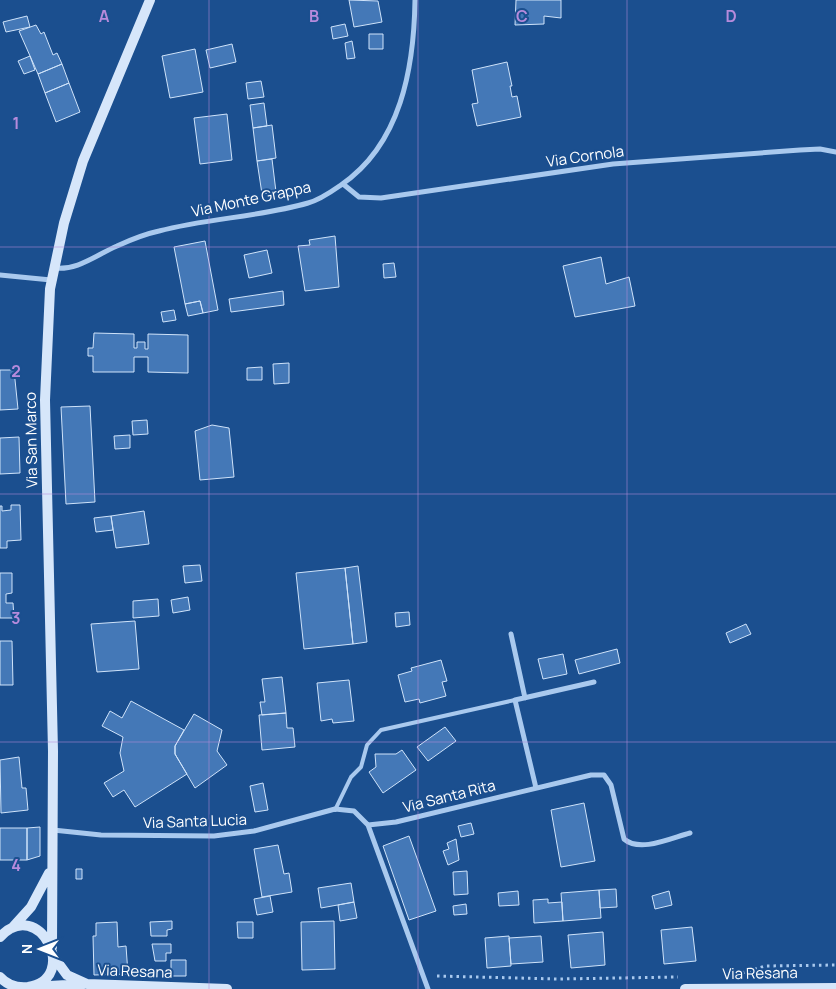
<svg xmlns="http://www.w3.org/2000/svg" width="836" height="989" viewBox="0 0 836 989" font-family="Manrope,sans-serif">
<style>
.building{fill:#4478b7;stroke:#cfe3fa}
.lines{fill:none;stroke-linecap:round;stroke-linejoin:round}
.path{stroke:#a9c9ee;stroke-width:3;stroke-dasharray:2.5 4;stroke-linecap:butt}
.lane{stroke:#a9c9ee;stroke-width:4}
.street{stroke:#a9c9ee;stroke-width:5}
.secondary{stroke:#d6e6fa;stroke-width:10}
.grid{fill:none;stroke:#b68bdc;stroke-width:1;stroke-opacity:0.55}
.labels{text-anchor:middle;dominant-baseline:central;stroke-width:4;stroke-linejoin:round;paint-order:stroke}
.street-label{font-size:15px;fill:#fff;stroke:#1b4f8f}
.grid-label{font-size:16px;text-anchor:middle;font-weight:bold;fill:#b68bdc;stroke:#1b4f8f;stroke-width:4;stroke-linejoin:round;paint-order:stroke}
</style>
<rect width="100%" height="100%" fill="#1b4f8f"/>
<!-- building -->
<path class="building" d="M 349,0 L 378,1 L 382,22 L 354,27 Z
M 516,0 L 561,0 L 561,18 L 544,16 L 544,24 L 515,25 Z
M 27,16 L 30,27 L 6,32 L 3,22 Z
M 345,24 L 348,36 L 333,39 L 331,27 Z
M 36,25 L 41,34 L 44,32 L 53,55 L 57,53 L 62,64 L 38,74 L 19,31 Z
M 369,34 L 383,34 L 383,49 L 369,49 Z
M 352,41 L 355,58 L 347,59 L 345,43 Z
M 232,44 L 236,62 L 210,68 L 206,50 Z
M 195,49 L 203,92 L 170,98 L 162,56 Z
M 30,56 L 35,70 L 24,74 L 18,61 Z
M 507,62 L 512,86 L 510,86 L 512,97 L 517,96 L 521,117 L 477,126 L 472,104 L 478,103 L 472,70 Z
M 62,64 L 69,83 L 45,93 L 38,74 Z
M 261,81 L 264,97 L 248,99 L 246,83 Z
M 69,83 L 80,112 L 56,122 L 45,93 Z
M 264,103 L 267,126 L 253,128 L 250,105 Z
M 227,114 L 232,160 L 200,164 L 194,118 Z
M 272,125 L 276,158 L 257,161 L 253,128 Z
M 272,159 L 276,192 L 262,194 L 257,161 Z
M 335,236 L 339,287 L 305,291 L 298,246 L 310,245 L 309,240 Z
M 205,241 L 218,310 L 203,313 L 200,301 L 185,304 L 174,247 Z
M 267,250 L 272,273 L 249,278 L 244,255 Z
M 601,257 L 606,284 L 629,277 L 635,306 L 575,317 L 563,266 Z
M 394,263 L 396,277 L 384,278 L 383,264 Z
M 283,291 L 284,305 L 231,312 L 229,299 Z
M 200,301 L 203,313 L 188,316 L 185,304 Z
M 174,310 L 176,320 L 163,322 L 161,312 Z
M 94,333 L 134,334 L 134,348 L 137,348 L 137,342 L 145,342 L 145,349 L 148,349 L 148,334 L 188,335 L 188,373 L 148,372 L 148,357 L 134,357 L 134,372 L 93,372 L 93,356 L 88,356 L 88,348 L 93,348 Z
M 289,363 L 289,383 L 274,384 L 273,364 Z
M 262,367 L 262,380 L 247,380 L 247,368 Z
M 0,370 L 14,370 L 18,409 L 0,410 Z
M 90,406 L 95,502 L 66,504 L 61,407 Z
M 147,420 L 148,434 L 133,435 L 132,421 Z
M 212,425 L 229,428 L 234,477 L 200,480 L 195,431 Z
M 130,435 L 130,448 L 115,449 L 114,436 Z
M 19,437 L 20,473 L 0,474 L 0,438 Z
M 11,505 L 20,505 L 21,540 L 7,541 L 7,548 L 0,548 L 0,506 L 2,506 L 2,511 L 11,510 Z
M 144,511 L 149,544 L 116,548 L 111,516 Z
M 111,516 L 113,530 L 96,532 L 94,518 Z
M 200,565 L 202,581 L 185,583 L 183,566 Z
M 358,566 L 367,642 L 353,644 L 345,568 Z
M 345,568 L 353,644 L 304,649 L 296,573 Z
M 0,573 L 12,573 L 12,593 L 6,594 L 6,603 L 13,603 L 14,618 L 0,618 Z
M 188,597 L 190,610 L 173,613 L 171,600 Z
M 158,599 L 159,616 L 133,618 L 133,601 Z
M 409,612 L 410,625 L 396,627 L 395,613 Z
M 135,621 L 139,669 L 97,672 L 91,624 Z
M 746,624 L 751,634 L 730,643 L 726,633 Z
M 0,641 L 12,641 L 13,685 L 0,685 Z
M 617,649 L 620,663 L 579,674 L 575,660 Z
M 563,654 L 567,674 L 543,679 L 538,659 Z
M 441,660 L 447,681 L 442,682 L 446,696 L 420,703 L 419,699 L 405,702 L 398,675 L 412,671 L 411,668 Z
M 282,677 L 286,713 L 262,715 L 260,702 L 265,702 L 262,679 Z
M 349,680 L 354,721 L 333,723 L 332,719 L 321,721 L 317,683 Z
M 131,701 L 184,730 L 175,746 L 175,754 L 187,774 L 135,807 L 124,790 L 113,797 L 104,783 L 124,771 L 120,753 L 123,737 L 102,726 L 110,711 L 122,718 Z
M 286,713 L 287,728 L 293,728 L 295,747 L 262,750 L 259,715 Z
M 194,714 L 222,730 L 217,751 L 227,765 L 195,788 L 175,754 L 175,746 Z
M 445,727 L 456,741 L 428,761 L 417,747 Z
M 402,750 L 416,770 L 383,793 L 369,772 L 376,767 L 375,754 L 396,754 Z
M 19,757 L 22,788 L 26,788 L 28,810 L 1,813 L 0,760 Z
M 263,783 L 268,810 L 255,812 L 250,786 Z
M 584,803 L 595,861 L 561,867 L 551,810 Z
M 471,823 L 474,834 L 461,837 L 458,826 Z
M 40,827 L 40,856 L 27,860 L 27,828 Z
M 0,828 L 27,828 L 27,860 L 0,860 Z
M 409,836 L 436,911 L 409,920 L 383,846 Z
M 456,839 L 459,860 L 448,865 L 443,851 L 449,849 L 447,843 Z
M 278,845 L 284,874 L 289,873 L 292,892 L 262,897 L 254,849 Z
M 76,869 L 82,869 L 82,879 L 76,879 Z
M 467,871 L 468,894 L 454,895 L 453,872 Z
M 351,883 L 354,902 L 321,908 L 318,888 Z
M 616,889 L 617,907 L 600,908 L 599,890 Z
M 599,890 L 601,918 L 563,921 L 561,893 Z
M 518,891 L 519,905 L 499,906 L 498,893 Z
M 669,891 L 672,905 L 655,909 L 652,896 Z
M 270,896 L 273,912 L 257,915 L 254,899 Z
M 548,899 L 548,903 L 562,902 L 563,921 L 534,923 L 533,900 Z
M 354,902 L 357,918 L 340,921 L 338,905 Z
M 466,904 L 467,914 L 454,915 L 453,906 Z
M 172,921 L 172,929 L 167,930 L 167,936 L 151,936 L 150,922 Z
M 334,921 L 335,969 L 302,970 L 301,922 Z
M 117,922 L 118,947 L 126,946 L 128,974 L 94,975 L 93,936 L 96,936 L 96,923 Z
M 237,922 L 253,922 L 253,938 L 238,938 Z
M 692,927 L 696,961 L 664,964 L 661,930 Z
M 603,932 L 605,965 L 571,968 L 568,935 Z
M 509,936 L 511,966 L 487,968 L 485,938 Z
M 541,936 L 543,962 L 511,964 L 509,938 Z
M 152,944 L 171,944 L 171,953 L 166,953 L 166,961 L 155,961 Z
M 171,960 L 186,960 L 186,976 L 171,976 Z"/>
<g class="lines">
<!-- path -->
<path class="path" d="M 742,973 L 765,966 L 836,965
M 437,976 L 558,979 L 678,977"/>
<!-- lane -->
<path class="lane" d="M 335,810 L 351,777 L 361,767 L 367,745 L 381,730 L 515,700"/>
<!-- street -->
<path class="street" d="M 343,184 L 359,197 L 381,198 L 613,164 L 800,150 L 820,149 L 836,152
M 54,268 C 77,271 96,255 117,246 C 130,240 145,234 159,231 C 208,218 260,217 308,203 C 320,200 331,192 341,185 C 401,144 414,68 415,0
M 0,275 L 51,280
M 511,634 L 525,698
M 536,788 L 515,700 L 594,682
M 368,825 L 396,822 L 591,775 L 604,775 L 611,785 L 624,839 C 640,853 671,838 690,833
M 53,830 L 101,835 L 214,836 L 254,831 L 335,809 L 354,811 L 368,825 L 428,989"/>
<!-- secondary -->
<path class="secondary" d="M 12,928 L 31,907 L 49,873
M 0,937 C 39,895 81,979 28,987 C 17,988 7,985 0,977
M 52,947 L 53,751 L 45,400 L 50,289 L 64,223 L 83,161 L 150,0
M 53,956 L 67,975 L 87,984 L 227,989
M 33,987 L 84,984
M 685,989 L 836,988"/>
</g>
<!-- grid -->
<path class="grid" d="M 209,0 L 209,989M 418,0 L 418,989M 627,0 L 627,989M 0,247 L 836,247M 0,494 L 836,494M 0,742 L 836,742"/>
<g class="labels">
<!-- street labels -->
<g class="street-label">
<text transform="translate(585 156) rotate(-8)">Via Cornola</text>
<text transform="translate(251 199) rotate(-12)">Via Monte Grappa</text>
<text transform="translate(31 440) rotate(-91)">Via San Marco</text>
<text transform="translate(449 796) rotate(-14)">Via Santa Rita</text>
<text transform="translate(195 821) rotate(-2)">Via Santa Lucia</text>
<text transform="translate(135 971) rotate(2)">Via Resana</text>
<text transform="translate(760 973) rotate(-1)">Via Resana</text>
</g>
</g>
<g class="grid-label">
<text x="104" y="22">A</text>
<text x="314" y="22">B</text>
<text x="522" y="22">C</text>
<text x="731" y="22">D</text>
<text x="16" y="129">1</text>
<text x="16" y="377">2</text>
<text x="16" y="624">3</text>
<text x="16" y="871">4</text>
</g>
<!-- north arrow -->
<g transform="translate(40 949) rotate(270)" stroke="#1b4f8f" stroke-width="4" paint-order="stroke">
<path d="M0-4L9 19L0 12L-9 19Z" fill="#ffffff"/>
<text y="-8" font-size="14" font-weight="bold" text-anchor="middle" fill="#ffffff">N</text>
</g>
</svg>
